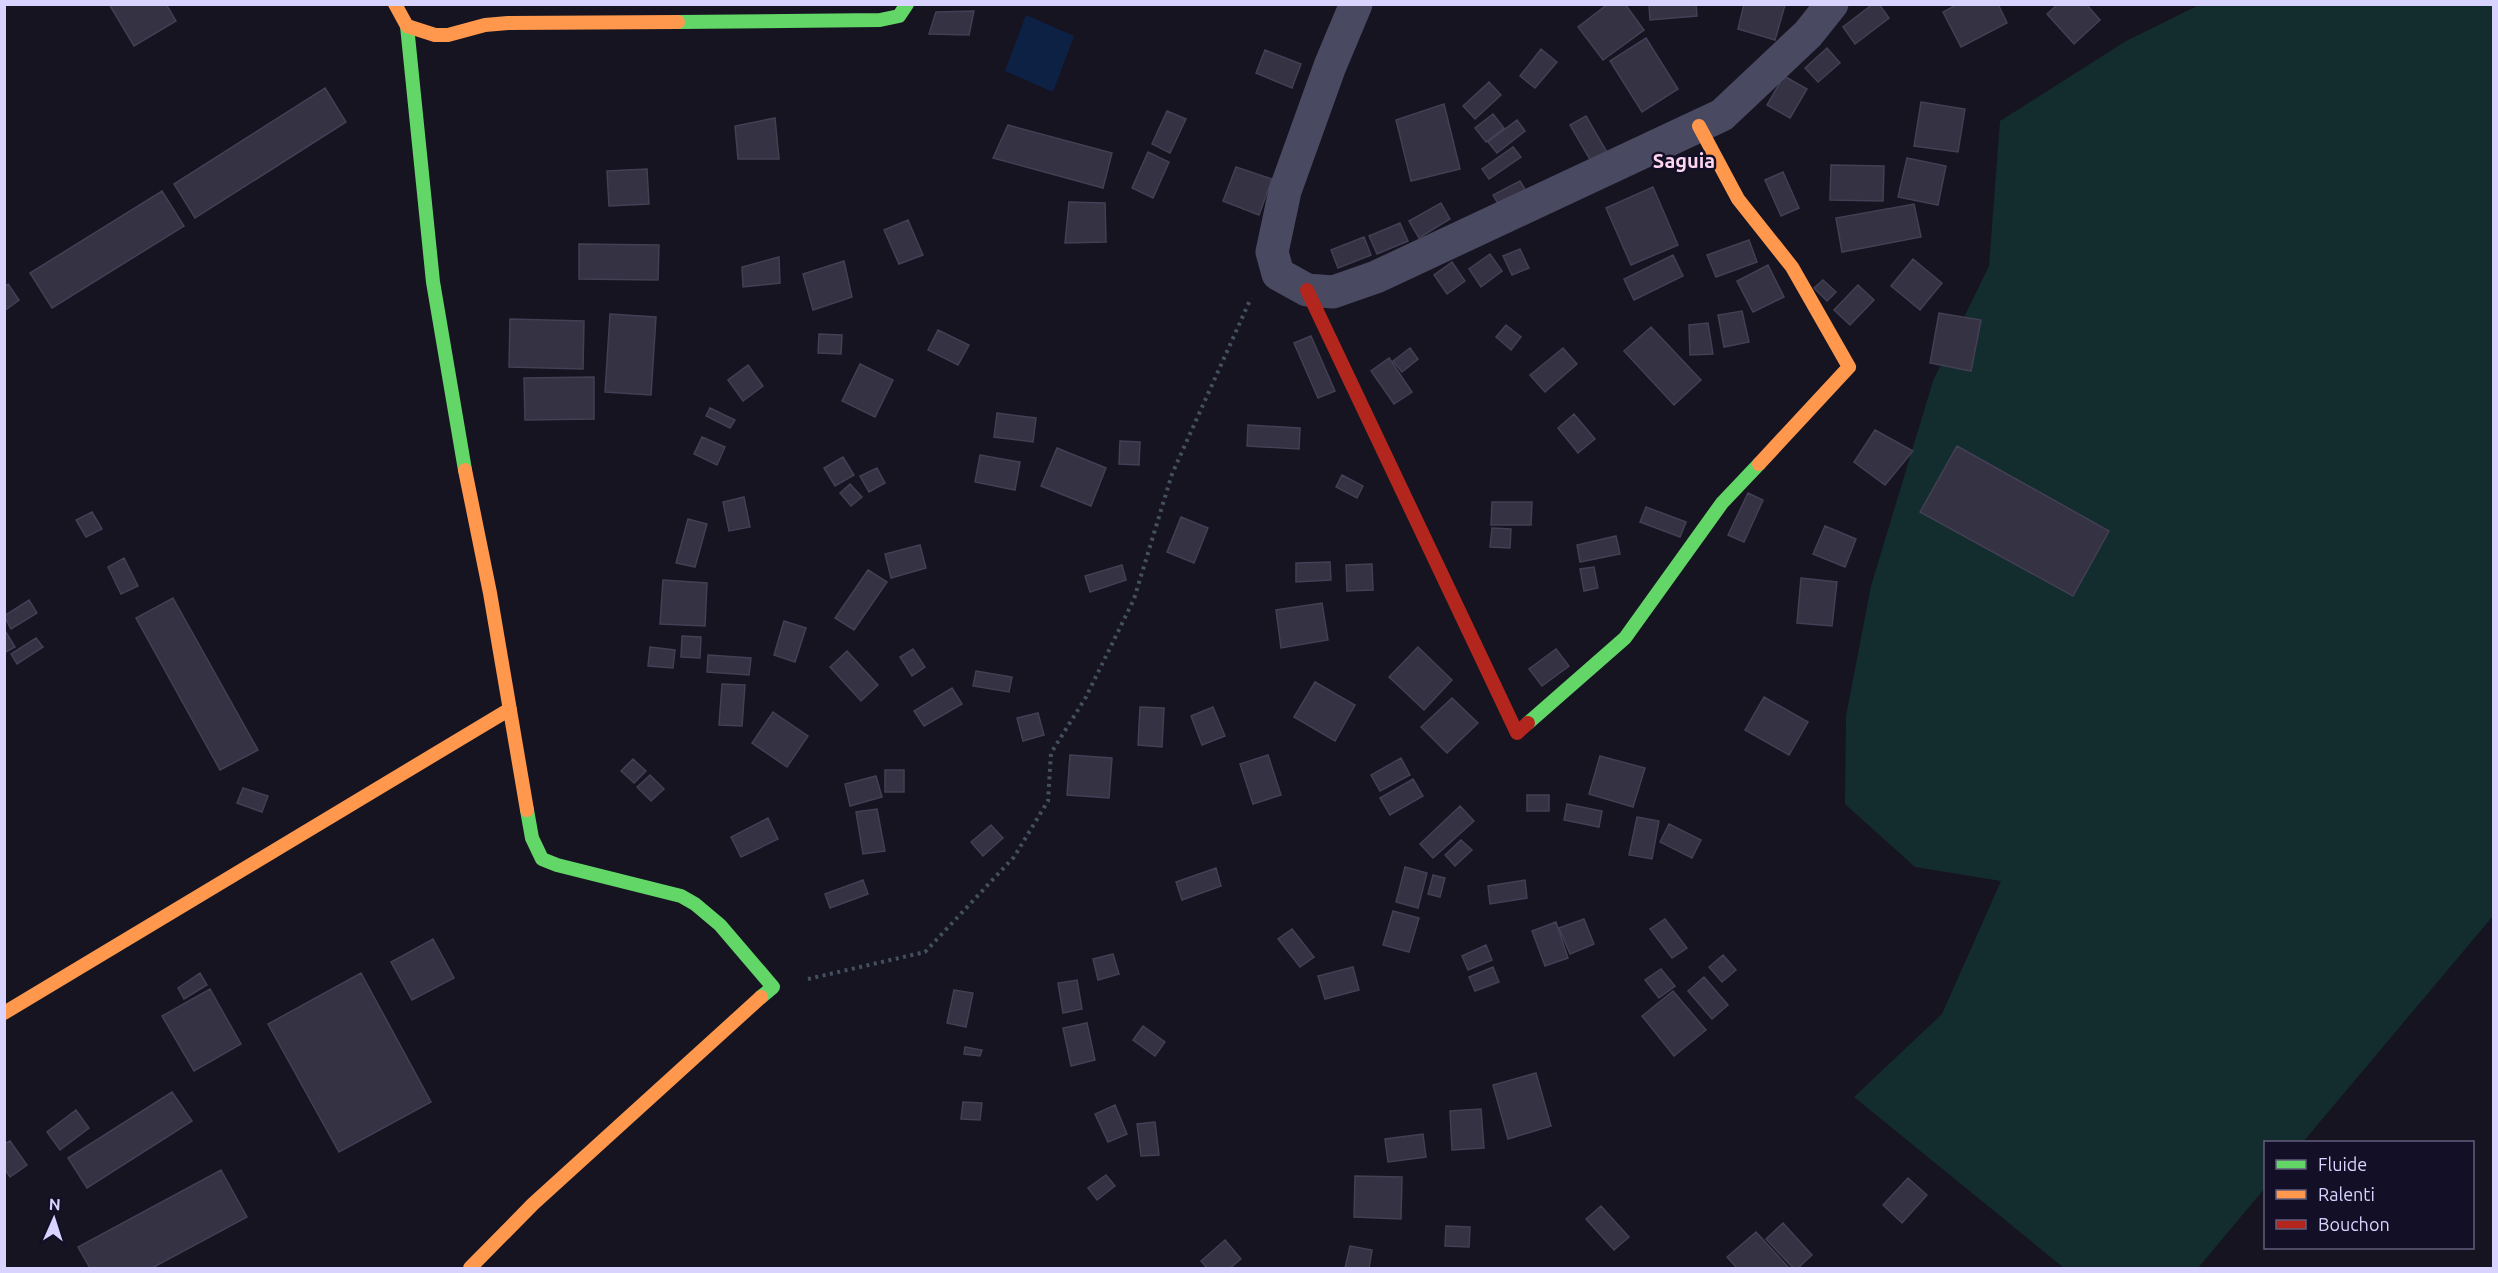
<svg xmlns="http://www.w3.org/2000/svg" width="2498" height="1273" viewBox="0 0 2498 1273" font-family="Ubuntu,sans-serif">
<style>
.green{fill:#132c2d}
.water{fill:#0d2144}
.building{fill:#343243;stroke:#433f54;stroke-width:1.5}
.lines{fill:none;stroke-linecap:round;stroke-linejoin:round}
.path{stroke:#44505f;stroke-width:4;stroke-dasharray:3 4.5;stroke-linecap:butt}
.street{stroke:#4a4962;stroke-width:33}
.fast{stroke:#63d668;stroke-width:14}
.slow{stroke:#ff974d;stroke-width:14}
.jam{stroke:#b3261e;stroke-width:14}
.labels{text-anchor:middle;dominant-baseline:central;stroke-width:5;stroke-linejoin:round;paint-order:stroke}
.quarter-label{font-size:20px;font-weight:bold;fill:#ffd6f0;stroke:#130f26}
</style>
<rect width="100%" height="100%" fill="#161421"/>
<!-- green -->
<path class="green" d="M 2199,5 L 2493,5 L 2493,916 L 2303,1142 L 2266,1142 L 2265,1188 L 2198,1268 L 2064,1268 L 1854,1097 L 1942,1014 L 2001,881 L 1915,867 L 1845,804 L 1846,716 L 1871,586 L 1933,381 L 1989,266 L 2000,121 L 2126,41 Z"/>
<!-- water -->
<path class="water" d="M 1026,15 L 1074,36 L 1053,92 L 1005,71 Z"/>
<!-- building -->
<path class="building" d="M 109,4 L 166,4 L 176,21 L 134,46 Z
M 1608,4 L 1625,4 L 1644,30 L 1603,60 L 1578,27 Z
M 1649,4 L 1696,4 L 1697,16 L 1650,20 Z
M 1744,4 L 1785,5 L 1775,40 L 1738,29 Z
M 1873,4 L 1879,4 L 1889,18 L 1855,44 L 1843,27 Z
M 1958,4 L 1998,4 L 2007,23 L 1961,47 L 1943,12 Z
M 2058,4 L 2086,4 L 2100,20 L 2074,44 L 2047,14 Z
M 974,11 L 969,35 L 929,34 L 936,12 Z
M 1646,38 L 1678,89 L 1642,112 L 1610,61 Z
M 1827,48 L 1840,63 L 1818,82 L 1805,68 Z
M 1541,49 L 1557,62 L 1535,88 L 1520,76 Z
M 1265,50 L 1301,64 L 1292,88 L 1256,73 Z
M 1784,76 L 1807,89 L 1790,118 L 1767,105 Z
M 1489,82 L 1501,95 L 1475,119 L 1463,106 Z
M 325,88 L 346,122 L 195,218 L 174,184 Z
M 1921,102 L 1965,109 L 1958,152 L 1914,146 Z
M 1444,104 L 1460,169 L 1411,181 L 1396,120 Z
M 1167,111 L 1186,119 L 1170,153 L 1152,144 Z
M 1493,114 L 1504,128 L 1486,142 L 1475,128 Z
M 1586,116 L 1608,154 L 1592,163 L 1570,125 Z
M 775,118 L 779,159 L 738,159 L 735,126 Z
M 1517,120 L 1525,131 L 1497,153 L 1488,142 Z
M 1008,125 L 1112,153 L 1103,188 L 993,158 Z
M 1513,147 L 1521,157 L 1489,179 L 1482,169 Z
M 1148,152 L 1169,162 L 1153,198 L 1132,188 Z
M 1907,158 L 1946,166 L 1938,205 L 1898,197 Z
M 1831,165 L 1884,166 L 1883,201 L 1830,200 Z
M 1236,167 L 1272,179 L 1259,215 L 1223,201 Z
M 647,169 L 649,204 L 609,206 L 607,171 Z
M 1783,172 L 1799,208 L 1781,216 L 1765,180 Z
M 1520,181 L 1526,191 L 1499,205 L 1493,195 Z
M 1653,187 L 1678,245 L 1631,265 L 1606,208 Z
M 162,191 L 184,226 L 52,308 L 30,273 Z
M 1069,202 L 1105,203 L 1106,242 L 1065,243 Z
M 1441,203 L 1450,219 L 1419,238 L 1409,221 Z
M 1914,204 L 1921,237 L 1842,252 L 1836,218 Z
M 908,220 L 923,255 L 899,264 L 884,230 Z
M 1400,223 L 1408,241 L 1377,254 L 1369,236 Z
M 1364,237 L 1371,255 L 1338,268 L 1331,250 Z
M 1749,240 L 1757,262 L 1716,277 L 1707,255 Z
M 579,244 L 659,245 L 658,280 L 579,279 Z
M 1520,249 L 1529,268 L 1512,275 L 1503,256 Z
M 1490,254 L 1502,271 L 1481,287 L 1469,269 Z
M 1673,255 L 1683,276 L 1634,300 L 1624,279 Z
M 779,257 L 780,283 L 743,287 L 742,267 Z
M 1913,259 L 1942,283 L 1920,310 L 1891,286 Z
M 844,261 L 852,297 L 813,310 L 803,274 Z
M 1452,262 L 1465,281 L 1447,294 L 1434,275 Z
M 1768,265 L 1784,297 L 1753,312 L 1737,281 Z
M 1823,280 L 1836,292 L 1827,301 L 1814,288 Z
M 8,284 L 19,300 L 4,311 L 4,287 Z
M 1858,285 L 1874,300 L 1850,325 L 1834,310 Z
M 1742,311 L 1749,342 L 1724,347 L 1718,315 Z
M 1939,313 L 1981,320 L 1971,371 L 1930,363 Z
M 610,314 L 656,317 L 651,395 L 605,392 Z
M 510,319 L 584,321 L 583,369 L 509,367 Z
M 1708,323 L 1713,354 L 1690,355 L 1689,325 Z
M 1506,325 L 1521,337 L 1511,350 L 1496,337 Z
M 1651,327 L 1701,380 L 1674,405 L 1624,351 Z
M 938,330 L 969,345 L 958,365 L 928,350 Z
M 819,334 L 842,335 L 841,354 L 818,353 Z
M 1311,336 L 1335,391 L 1318,398 L 1294,343 Z
M 1410,348 L 1418,359 L 1402,372 L 1393,361 Z
M 1563,348 L 1577,364 L 1545,392 L 1530,375 Z
M 1389,358 L 1412,392 L 1394,404 L 1371,371 Z
M 860,364 L 893,380 L 875,417 L 842,401 Z
M 748,365 L 763,386 L 743,401 L 728,380 Z
M 594,377 L 594,419 L 525,420 L 524,378 Z
M 710,408 L 735,420 L 730,428 L 706,416 Z
M 997,413 L 1036,418 L 1033,442 L 994,437 Z
M 1574,414 L 1595,439 L 1578,453 L 1558,428 Z
M 1248,425 L 1300,428 L 1299,449 L 1247,446 Z
M 1875,430 L 1913,451 L 1885,485 L 1854,462 Z
M 702,437 L 725,447 L 717,465 L 694,454 Z
M 1120,441 L 1140,442 L 1139,465 L 1119,464 Z
M 1957,446 L 2109,531 L 2073,596 L 1920,512 Z
M 1057,448 L 1106,468 L 1091,506 L 1041,486 Z
M 980,455 L 1020,462 L 1015,490 L 975,482 Z
M 843,457 L 854,475 L 835,486 L 824,468 Z
M 877,468 L 885,483 L 869,492 L 860,476 Z
M 1342,475 L 1363,486 L 1357,498 L 1336,487 Z
M 850,484 L 862,497 L 851,506 L 840,493 Z
M 1748,493 L 1763,500 L 1744,542 L 1728,535 Z
M 744,497 L 750,527 L 729,531 L 723,502 Z
M 1492,502 L 1532,502 L 1531,525 L 1491,525 Z
M 1646,507 L 1686,522 L 1680,537 L 1640,522 Z
M 92,512 L 102,529 L 86,537 L 76,520 Z
M 1181,517 L 1208,528 L 1194,563 L 1167,552 Z
M 688,519 L 707,524 L 695,567 L 676,563 Z
M 1825,526 L 1856,539 L 1845,567 L 1813,554 Z
M 1492,528 L 1511,529 L 1510,548 L 1490,547 Z
M 1616,536 L 1620,554 L 1580,562 L 1577,545 Z
M 920,545 L 926,568 L 891,578 L 885,554 Z
M 124,558 L 138,586 L 121,594 L 108,567 Z
M 1330,562 L 1331,580 L 1296,582 L 1296,563 Z
M 1372,564 L 1373,590 L 1347,591 L 1346,565 Z
M 1122,565 L 1126,580 L 1090,592 L 1085,576 Z
M 1594,567 L 1598,588 L 1584,591 L 1580,569 Z
M 868,570 L 887,582 L 854,630 L 835,618 Z
M 1801,578 L 1837,582 L 1832,626 L 1797,623 Z
M 663,580 L 707,583 L 705,626 L 660,624 Z
M 173,598 L 258,750 L 220,770 L 136,618 Z
M 29,600 L 37,613 L 11,629 L 4,616 Z
M 1322,603 L 1328,640 L 1281,648 L 1276,610 Z
M 784,621 L 806,628 L 795,662 L 774,655 Z
M 4,629 L 15,647 L 4,653 Z
M 682,636 L 701,637 L 700,658 L 681,657 Z
M 36,638 L 43,647 L 17,664 L 11,654 Z
M 650,647 L 675,650 L 673,668 L 648,666 Z
M 1418,647 L 1452,680 L 1424,710 L 1389,677 Z
M 913,649 L 925,667 L 912,676 L 900,657 Z
M 1556,649 L 1569,666 L 1542,686 L 1529,669 Z
M 847,651 L 878,685 L 861,701 L 830,667 Z
M 708,655 L 751,658 L 749,675 L 707,672 Z
M 976,671 L 1012,677 L 1009,692 L 973,686 Z
M 1315,682 L 1355,705 L 1335,741 L 1294,717 Z
M 722,684 L 745,685 L 742,726 L 719,725 Z
M 952,688 L 962,704 L 924,726 L 914,711 Z
M 1764,697 L 1808,722 L 1789,755 L 1745,730 Z
M 1452,698 L 1478,723 L 1447,753 L 1421,727 Z
M 1140,707 L 1164,708 L 1162,747 L 1138,745 Z
M 1213,707 L 1225,736 L 1202,745 L 1191,716 Z
M 773,712 L 808,736 L 787,767 L 752,743 Z
M 1038,713 L 1044,735 L 1023,741 L 1017,718 Z
M 1070,755 L 1112,758 L 1109,798 L 1067,795 Z
M 1268,755 L 1281,795 L 1253,804 L 1240,764 Z
M 1600,756 L 1645,768 L 1633,807 L 1589,794 Z
M 1401,758 L 1410,775 L 1380,791 L 1371,775 Z
M 633,759 L 646,771 L 634,783 L 621,771 Z
M 885,770 L 904,770 L 904,792 L 885,792 Z
M 650,775 L 664,789 L 651,801 L 637,787 Z
M 876,776 L 882,797 L 850,806 L 845,784 Z
M 1413,779 L 1423,796 L 1390,815 L 1380,798 Z
M 243,788 L 268,796 L 262,812 L 237,803 Z
M 1527,795 L 1549,795 L 1549,811 L 1527,811 Z
M 1567,804 L 1602,811 L 1599,827 L 1564,820 Z
M 1460,806 L 1474,821 L 1433,858 L 1420,844 Z
M 877,809 L 885,851 L 863,854 L 856,812 Z
M 1637,817 L 1659,821 L 1652,859 L 1629,855 Z
M 768,818 L 778,839 L 741,857 L 731,837 Z
M 1669,824 L 1701,840 L 1692,858 L 1660,842 Z
M 991,825 L 1003,838 L 983,856 L 971,842 Z
M 1461,840 L 1472,850 L 1455,866 L 1445,855 Z
M 1405,867 L 1427,873 L 1418,908 L 1396,902 Z
M 1216,868 L 1221,886 L 1182,900 L 1176,882 Z
M 1433,875 L 1445,878 L 1440,897 L 1428,894 Z
M 863,880 L 868,894 L 830,908 L 825,894 Z
M 1525,880 L 1527,898 L 1490,904 L 1488,886 Z
M 1393,911 L 1419,918 L 1409,952 L 1383,945 Z
M 1584,919 L 1594,944 L 1570,954 L 1559,928 Z
M 1665,919 L 1687,948 L 1672,958 L 1650,929 Z
M 1556,922 L 1568,958 L 1545,966 L 1532,931 Z
M 1292,929 L 1314,957 L 1300,967 L 1278,939 Z
M 433,939 L 454,978 L 412,1000 L 391,962 Z
M 1486,945 L 1492,960 L 1468,970 L 1462,956 Z
M 1113,954 L 1119,974 L 1098,980 L 1093,959 Z
M 1723,955 L 1736,970 L 1722,982 L 1709,967 Z
M 1353,967 L 1359,990 L 1325,999 L 1318,976 Z
M 1493,967 L 1499,982 L 1475,991 L 1469,977 Z
M 1661,969 L 1675,986 L 1659,998 L 1645,980 Z
M 200,973 L 207,985 L 184,999 L 178,988 Z
M 361,973 L 431,1102 L 339,1152 L 268,1024 Z
M 1704,977 L 1728,1005 L 1712,1019 L 1688,991 Z
M 1077,980 L 1082,1009 L 1063,1013 L 1058,983 Z
M 210,989 L 241,1044 L 194,1071 L 162,1016 Z
M 954,990 L 973,993 L 966,1027 L 947,1023 Z
M 1673,991 L 1706,1030 L 1674,1056 L 1642,1016 Z
M 1087,1023 L 1095,1060 L 1071,1066 L 1063,1028 Z
M 1143,1026 L 1165,1042 L 1155,1056 L 1133,1040 Z
M 965,1047 L 982,1050 L 980,1056 L 964,1054 Z
M 1536,1073 L 1551,1126 L 1508,1139 L 1493,1085 Z
M 172,1092 L 192,1121 L 87,1188 L 68,1158 Z
M 963,1102 L 982,1103 L 980,1120 L 961,1119 Z
M 1115,1105 L 1127,1134 L 1108,1142 L 1095,1114 Z
M 1481,1109 L 1484,1148 L 1452,1150 L 1450,1111 Z
M 76,1110 L 89,1128 L 60,1150 L 47,1132 Z
M 1155,1122 L 1159,1155 L 1141,1156 L 1137,1124 Z
M 1423,1134 L 1426,1157 L 1388,1162 L 1385,1139 Z
M 10,1141 L 27,1165 L 10,1177 L 4,1168 L 4,1144 Z
M 221,1170 L 247,1217 L 152,1268 L 90,1268 L 78,1247 Z
M 1106,1175 L 1115,1186 L 1097,1200 L 1088,1188 Z
M 1355,1176 L 1402,1177 L 1401,1219 L 1354,1217 Z
M 1908,1178 L 1927,1195 L 1902,1223 L 1883,1205 Z
M 1601,1206 L 1629,1237 L 1614,1250 L 1586,1219 Z
M 1783,1223 L 1812,1255 L 1798,1268 L 1793,1268 L 1766,1239 Z
M 1446,1226 L 1470,1227 L 1469,1247 L 1445,1246 Z
M 1756,1232 L 1789,1268 L 1737,1268 L 1727,1257 Z
M 1225,1240 L 1241,1259 L 1230,1268 L 1207,1268 L 1201,1261 Z
M 1350,1246 L 1372,1250 L 1369,1268 L 1345,1268 Z"/>
<g class="lines">
<!-- path -->
<path class="path" d="M 808,979 L 925,952 L 1014,857 L 1048,801 L 1051,753 L 1086,697 L 1134,599 L 1172,474 L 1251,298"/>
<!-- street -->
<path class="street" d="M 1356,4 L 1330,66 L 1285,191 L 1272,252 L 1278,274 L 1307,290 L 1333,292 L 1376,277 L 1722,115 L 1808,34 L 1832,4"/>
<!-- fast -->
<path class="fast" d="M 678,22 L 880,20 L 899,16 L 907,4
M 407,26 L 433,282 L 465,470
M 1528,723 L 1625,638 L 1722,503 L 1759,464
M 527,810 L 532,838 L 542,859 L 557,865 L 681,896 L 695,904 L 720,925 L 773,987 L 761,997"/>
<!-- slow -->
<path class="slow" d="M 395,4 L 407,26 L 435,35 L 448,35 L 485,25 L 508,23 L 678,22
M 1699,126 L 1738,199 L 1792,267 L 1849,367 L 1759,464
M 465,470 L 490,593 L 527,810
M 4,1013 L 510,709
M 470,1268 L 533,1204 L 761,997"/>
<!-- jam -->
<path class="jam" d="M 1307,290 L 1517,733 L 1528,723"/>
</g>
<g class="labels">
<!-- quarter labels -->
<g class="quarter-label">
<text x="1684" y="160">Saguia</text>
</g>
</g>
<!-- border -->
<rect width="2498" height="1273" fill="none" stroke="#d9d4ff" stroke-width="12"/>
<!-- legend -->
<rect x="2264" y="1141" width="210" height="108" fill="#130f26" stroke="#625e7d" stroke-width="1.5"/>
<rect x="2276" y="1160" width="30" height="9" fill="#63d668" stroke="#625e7d" stroke-width="1.5"/>
<text x="2318" y="1171" font-size="18" fill="#d9d4ff">Fluide</text>
<rect x="2276" y="1190" width="30" height="9" fill="#ff974d" stroke="#625e7d" stroke-width="1.5"/>
<text x="2318" y="1201" font-size="18" fill="#d9d4ff">Ralenti</text>
<rect x="2276" y="1220" width="30" height="9" fill="#b3261e" stroke="#625e7d" stroke-width="1.5"/>
<text x="2318" y="1231" font-size="18" fill="#d9d4ff">Bouchon</text>
<!-- north arrow -->
<g transform="translate(54 1219) rotate(3)" stroke="#130f26" stroke-width="4.5" paint-order="stroke">
<path d="M0-4.5L10 22L0 15L-10 22Z" fill="#d9d4ff"/>
<text y="-9" font-size="16" font-weight="bold" text-anchor="middle" fill="#d9d4ff">N</text>
</g>
</svg>
